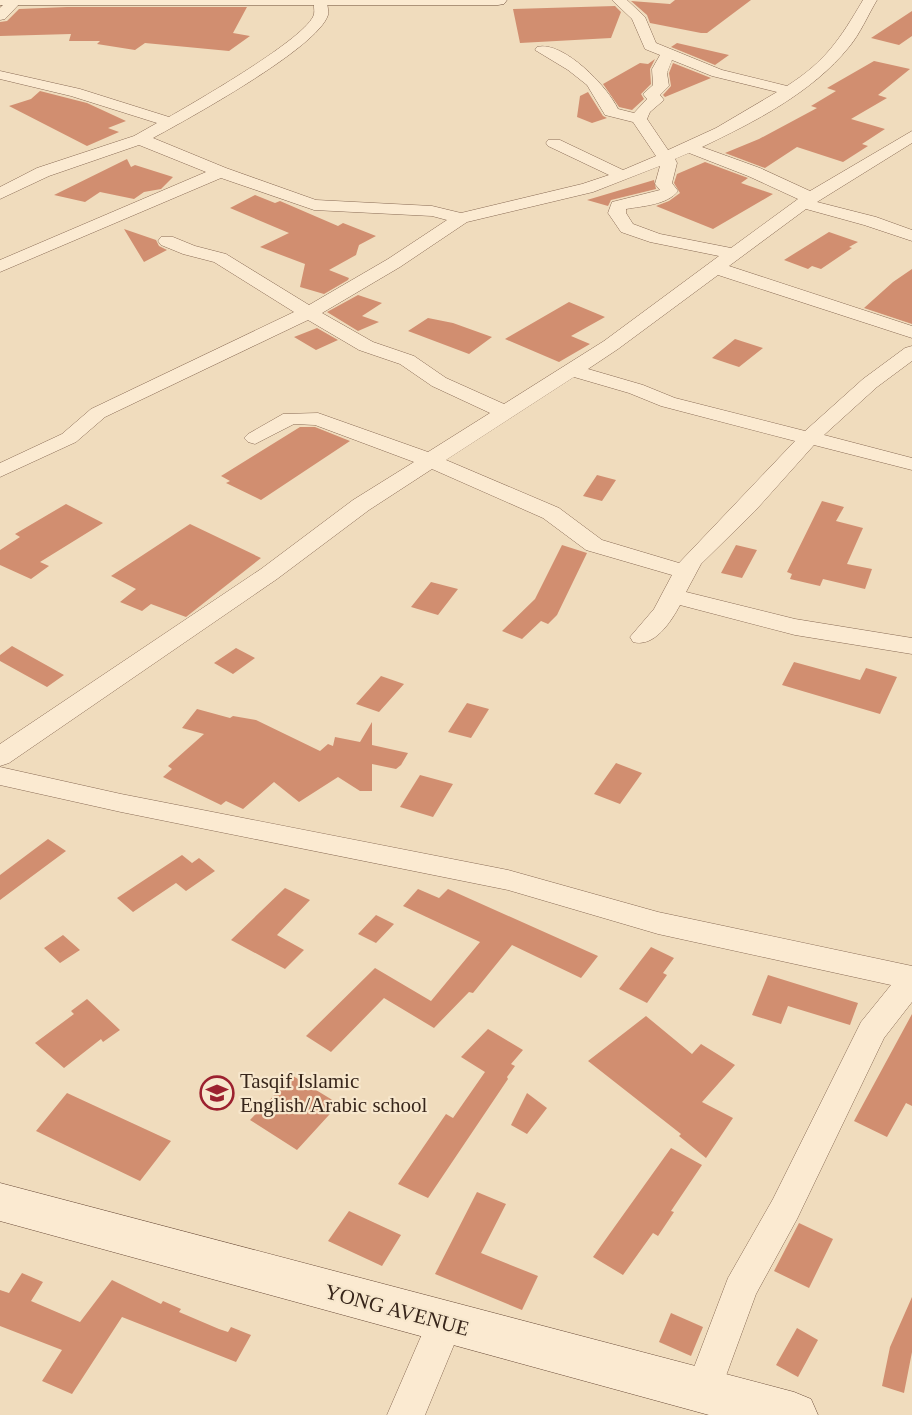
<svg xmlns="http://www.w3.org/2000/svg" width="912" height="1415" viewBox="0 0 912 1415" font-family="'Times New Roman',serif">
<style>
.building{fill:#d18e70}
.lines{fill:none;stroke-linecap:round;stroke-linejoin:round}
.street-casing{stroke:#896b55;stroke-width:1}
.secondary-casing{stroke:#6b4c39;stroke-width:1}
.street{fill:#fbead1;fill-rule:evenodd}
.secondary{fill:#fbead1;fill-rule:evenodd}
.labels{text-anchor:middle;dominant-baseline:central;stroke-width:4.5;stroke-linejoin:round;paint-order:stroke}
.near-poi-label{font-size:21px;fill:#38261b;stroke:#f7e7cd;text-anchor:start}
.near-street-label{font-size:21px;fill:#38261b;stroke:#f7e7cd}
</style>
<rect width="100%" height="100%" fill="#f0dcbd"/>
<!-- building -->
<path class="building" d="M 675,0 L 751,0 L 707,33 L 701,33 L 650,23 L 647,15 L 631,1 L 670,4 Z
M 615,6 L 621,12 L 611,38 L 520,43 L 513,9 Z
M 67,7 L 247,7 L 233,33 L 250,36 L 229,51 L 145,43 L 135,50 L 97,44 L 100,41 L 69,41 L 71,34 L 0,36 L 0,22 L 7,21 L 19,9 Z
M 912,11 L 912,36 L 899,45 L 871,38 Z
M 677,43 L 729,55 L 715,65 L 671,47 Z
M 655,59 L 650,69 L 651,84 L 641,94 L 644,99 L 632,110 L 619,107 L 603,84 L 640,63 L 648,64 Z
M 874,61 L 910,69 L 878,95 L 887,98 L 851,119 L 885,129 L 862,144 L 868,146 L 843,162 L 797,147 L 765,168 L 725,153 L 759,139 L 817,108 L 811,106 L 836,91 L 827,88 Z
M 673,63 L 711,78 L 665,97 L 663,95 L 671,86 L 669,73 Z
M 40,91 L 87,103 L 126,121 L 108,128 L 119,132 L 87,146 L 9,106 L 31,99 Z
M 588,92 L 603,116 L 607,118 L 592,123 L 577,117 L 580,96 Z
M 127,159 L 131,167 L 135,165 L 173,177 L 161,189 L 144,192 L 134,199 L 100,192 L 85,202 L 54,195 Z
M 705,162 L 748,178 L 741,183 L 773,194 L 713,229 L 656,206 L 669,201 L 680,193 L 674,183 L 677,174 Z
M 654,180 L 656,189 L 611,200 L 608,206 L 587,200 Z
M 255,195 L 275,203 L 280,201 L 338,226 L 343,223 L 376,236 L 359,245 L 356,255 L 329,270 L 349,278 L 348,280 L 324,294 L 300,287 L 305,264 L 260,247 L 289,233 L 230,208 Z
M 124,229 L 156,240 L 159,246 L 167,250 L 144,262 Z
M 829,232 L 858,242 L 849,247 L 852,248 L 821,269 L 812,266 L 808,269 L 784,260 Z
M 912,269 L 912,324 L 864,308 L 893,282 Z
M 358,295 L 382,303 L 362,316 L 379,322 L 358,331 L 327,312 Z
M 569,302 L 605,317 L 571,336 L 590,344 L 559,362 L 505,339 Z
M 428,318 L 453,323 L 492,337 L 469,354 L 408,331 Z
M 317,328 L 338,340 L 316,350 L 294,337 Z
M 735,339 L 763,348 L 739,367 L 712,358 Z
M 300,427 L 315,427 L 350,441 L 261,500 L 226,483 L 230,481 L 221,476 Z
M 597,475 L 616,480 L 602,501 L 583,496 Z
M 822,501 L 844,507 L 836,521 L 863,528 L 847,564 L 872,569 L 865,589 L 823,579 L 820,586 L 790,579 L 792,574 L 787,572 Z
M 66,504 L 103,523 L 40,562 L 49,566 L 31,579 L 0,565 L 0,550 L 20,537 L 15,534 Z
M 190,524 L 261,558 L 186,617 L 151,604 L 142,611 L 120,602 L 136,589 L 111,576 Z
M 562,545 L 587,553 L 557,615 L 548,624 L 541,621 L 522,639 L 502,631 L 535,599 Z
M 736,545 L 757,550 L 742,578 L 721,573 Z
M 431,582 L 458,589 L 438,615 L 411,607 Z
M 12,646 L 64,675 L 47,687 L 0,661 L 0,655 Z
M 236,648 L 255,658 L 233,674 L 214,663 Z
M 794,662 L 860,680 L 866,668 L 897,677 L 880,714 L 782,685 Z
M 381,676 L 404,684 L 379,712 L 356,704 Z
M 467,703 L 489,709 L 471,738 L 448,732 Z
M 197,709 L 230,718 L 233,716 L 256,720 L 320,751 L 328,744 L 333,746 L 335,737 L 360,742 L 372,722 L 372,745 L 408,753 L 401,765 L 396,769 L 372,764 L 372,791 L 360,791 L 338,777 L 299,802 L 274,782 L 243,809 L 226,801 L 221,805 L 163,777 L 172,769 L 168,766 L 204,734 L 182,728 Z
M 616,763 L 642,773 L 620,804 L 594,794 Z
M 420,775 L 453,784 L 433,817 L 400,807 Z
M 48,839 L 66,851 L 0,900 L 0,875 Z
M 182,855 L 192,863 L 199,858 L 215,871 L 186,891 L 176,883 L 133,912 L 117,898 Z
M 285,888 L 310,900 L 277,935 L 304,950 L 285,969 L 231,940 Z
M 418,889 L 439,898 L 448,889 L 598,956 L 581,978 L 512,945 L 473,993 L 469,992 L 434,1028 L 384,998 L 331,1052 L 306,1036 L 375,968 L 431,1001 L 480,942 L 403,906 Z
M 376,915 L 394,924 L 376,943 L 358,934 Z
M 63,935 L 80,950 L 60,963 L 44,948 Z
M 651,947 L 674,958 L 663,973 L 667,975 L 647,1003 L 619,989 Z
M 768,975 L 858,1003 L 850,1025 L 788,1006 L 781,1024 L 752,1015 Z
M 87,999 L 120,1030 L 103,1042 L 101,1039 L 64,1068 L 35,1043 L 74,1014 L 71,1011 Z
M 912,1014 L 912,1106 L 906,1103 L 887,1137 L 854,1121 Z
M 646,1016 L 692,1054 L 701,1044 L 735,1065 L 702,1102 L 733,1118 L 706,1158 L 679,1136 L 681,1134 L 588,1061 Z
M 488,1029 L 523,1050 L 511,1064 L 515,1066 L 507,1077 L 508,1079 L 428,1198 L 398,1184 L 446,1114 L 453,1118 L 485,1072 L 461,1057 Z
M 293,1076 L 339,1104 L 297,1150 L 250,1120 Z
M 67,1093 L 171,1141 L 140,1181 L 36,1131 Z
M 527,1093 L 547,1108 L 527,1134 L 511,1125 Z
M 671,1148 L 702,1165 L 671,1211 L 674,1212 L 658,1236 L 653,1233 L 623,1275 L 593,1257 Z
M 477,1192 L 506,1204 L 481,1253 L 538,1276 L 522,1310 L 435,1274 Z
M 349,1211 L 401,1235 L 382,1266 L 328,1241 Z
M 799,1223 L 833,1239 L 809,1288 L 774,1271 Z
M 22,1273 L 43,1282 L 31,1301 L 80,1322 L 112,1280 L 161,1304 L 163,1301 L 181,1309 L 179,1312 L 219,1329 L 228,1332 L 231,1327 L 251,1335 L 236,1362 L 122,1317 L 72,1394 L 42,1381 L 62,1350 L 0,1326 L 0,1290 L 9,1293 Z
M 912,1297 L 912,1352 L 904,1393 L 882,1386 L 890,1347 Z
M 671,1313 L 703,1327 L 691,1356 L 659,1342 Z
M 797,1328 L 818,1340 L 798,1377 L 776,1365 Z"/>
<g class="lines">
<!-- street casing -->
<g class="street-casing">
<path id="street" d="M 8,0 L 23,0 L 5,19 L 0,20 L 0,8 Z
M 314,0 L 327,1 C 327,5 329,11 328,15 C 318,48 186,120 153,138 L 226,168 L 316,200 L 432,206 L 461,213 L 582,184 L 609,175 L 548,146 L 546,143 L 548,140 L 560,140 L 623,170 L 656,156 L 633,122 L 605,115 L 587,85 L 568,70 L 535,50 L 537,47 C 563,40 608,87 618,109 L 634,113 L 647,99 L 643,94 L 653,85 L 652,69 L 660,55 L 645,49 L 632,19 L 612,0 L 627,0 L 645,17 L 656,43 L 722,70 L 787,86 C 826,61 840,39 863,0 L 877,0 C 868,15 860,34 849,47 C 812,93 754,122 702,147 L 760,168 L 810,191 L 912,131 L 912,143 L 817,202 L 876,217 L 912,230 L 912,241 L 864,225 L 806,209 L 729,266 L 912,326 L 912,338 L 718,275 L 618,349 L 588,369 L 643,385 L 675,398 L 805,431 L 863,379 L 905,348 L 912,346 L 912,361 L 877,387 L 824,435 L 912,458 L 912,470 L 814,445 L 755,511 L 701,564 L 686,592 L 795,619 L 912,638 L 912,654 L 795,635 L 680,605 C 671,622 654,648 633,642 L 630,637 L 654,609 L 672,575 L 586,550 L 543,518 L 432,469 L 369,510 L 277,579 L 9,763 L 0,766 L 0,744 L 261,569 L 353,500 L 414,462 L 315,425 L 294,424 L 255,444 L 248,442 L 244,438 L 248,434 L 283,414 L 318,413 L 428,452 L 490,413 L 432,386 L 400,364 L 359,350 L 308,320 L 105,417 L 76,442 L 0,477 L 0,463 L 62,434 L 91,409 L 294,312 L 214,262 L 183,254 L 161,245 L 158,241 L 161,237 L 173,237 L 195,246 L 226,254 L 309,305 L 388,259 L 447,220 L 432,216 L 314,210 L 221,178 L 0,272 L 0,260 L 206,172 L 139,145 L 49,176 L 0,199 L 0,187 L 37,168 L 134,136 L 157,123 L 71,96 L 0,79 L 0,71 L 80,89 L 169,117 C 193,103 309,37 314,14 C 315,10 313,4 314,0 ZM 672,60 L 712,76 L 777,92 L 716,128 L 668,150 L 647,119 L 650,112 L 664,100 L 660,95 L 669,86 L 667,73 ZM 689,153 L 748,176 L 798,199 L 731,248 L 660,234 L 633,224 L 626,213 L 626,209 C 643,206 667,205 678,191 L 672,183 L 677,163 L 675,159 ZM 660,166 L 655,184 L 660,190 L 612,202 L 608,213 L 621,232 L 650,242 L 719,256 L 604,341 L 504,404 L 446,378 L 414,356 L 373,342 L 322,313 L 400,267 L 467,222 L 593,192 ZM 574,377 L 629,393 L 661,406 L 795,441 L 679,563 L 602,540 L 559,508 L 446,460 Z
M 0,767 L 121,794 L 508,870 L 658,912 L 912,966 L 912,1002 L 884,1038 L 797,1219 L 756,1294 L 716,1403 L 703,1409 L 690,1403 L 685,1391 L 728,1278 L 773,1199 L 861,1022 L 891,985 L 658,934 L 508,890 L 121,812 L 0,785 Z
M 445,1307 L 458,1311 L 463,1323 L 425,1415 L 387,1415 L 432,1311 Z"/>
</g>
<!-- secondary casing -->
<g class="secondary-casing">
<path id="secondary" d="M 0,0 L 507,0 L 504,4 L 498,5 L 0,5 Z
M 0,1183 L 794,1392 L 811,1399 L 818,1415 L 709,1415 L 0,1221 Z"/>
</g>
<!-- street -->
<use href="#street" class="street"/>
<!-- secondary -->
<use href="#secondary" class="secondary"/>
</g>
<!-- icons -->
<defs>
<g id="school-ring" transform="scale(1.725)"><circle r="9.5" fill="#f7e7cd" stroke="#9c212f" stroke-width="1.5"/><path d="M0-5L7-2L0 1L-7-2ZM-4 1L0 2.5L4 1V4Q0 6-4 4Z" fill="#9c212f"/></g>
</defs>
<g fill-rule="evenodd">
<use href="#school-ring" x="217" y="1093"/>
</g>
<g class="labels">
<!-- near-poi labels -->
<g class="near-poi-label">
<text x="240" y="1081">Tasqif Islamic<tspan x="240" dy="24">English/Arabic school</tspan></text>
</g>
<!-- near-street labels -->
<g class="near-street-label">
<text transform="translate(397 1310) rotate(15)">YONG AVENUE</text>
</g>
</g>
</svg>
